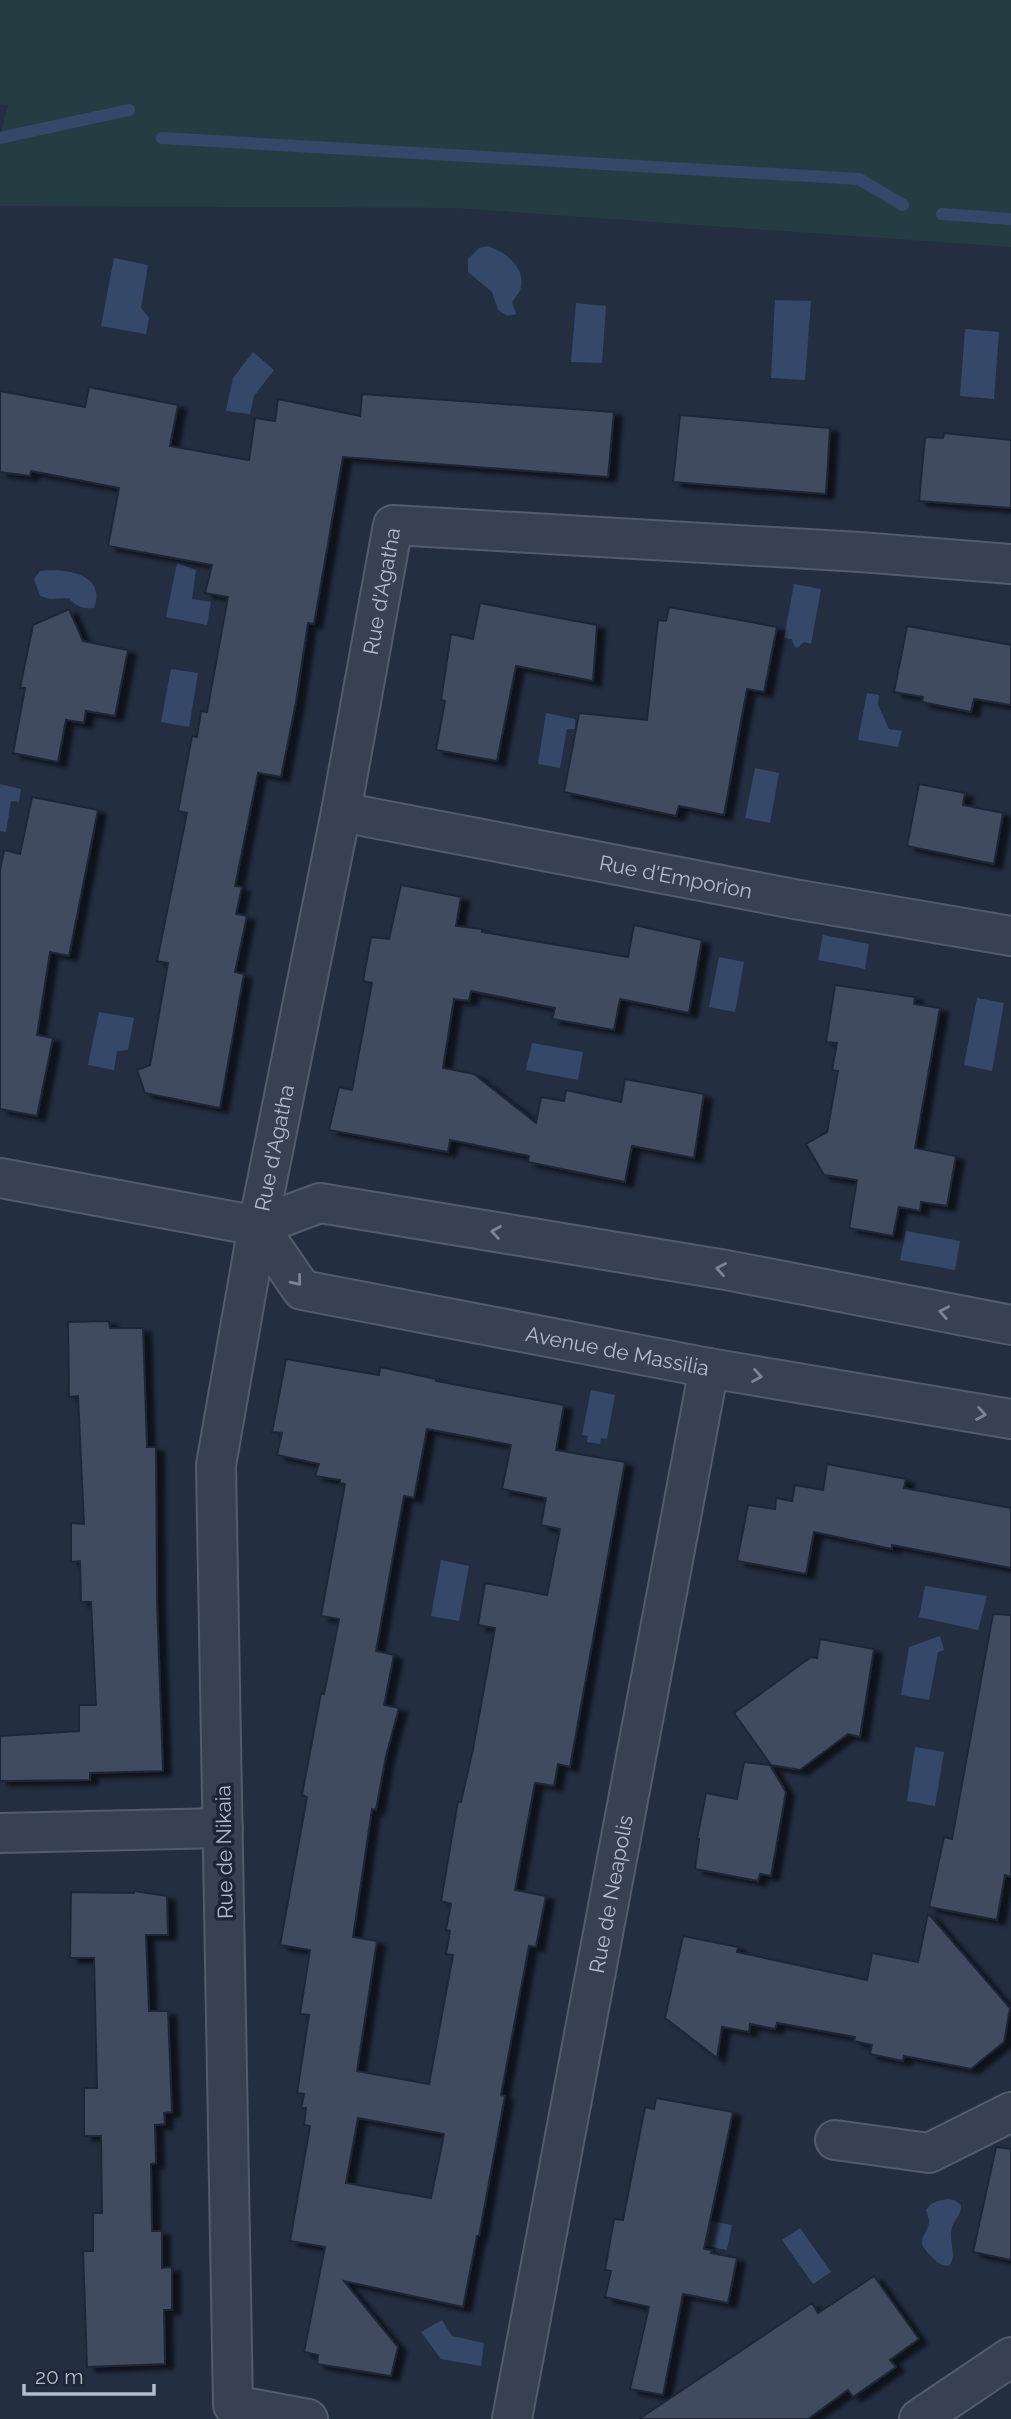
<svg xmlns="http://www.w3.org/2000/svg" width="1011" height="2419" viewBox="0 0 1011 2419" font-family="Raleway,sans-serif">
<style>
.green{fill:#253d42}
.water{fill:#364869}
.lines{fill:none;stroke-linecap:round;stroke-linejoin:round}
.stream{stroke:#364869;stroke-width:12}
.building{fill:#3f4c61;stroke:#1e2838;stroke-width:2;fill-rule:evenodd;filter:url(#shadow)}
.minor-casing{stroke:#535c6b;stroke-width:42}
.minor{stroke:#384151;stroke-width:38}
.oneway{stroke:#7c8594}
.labels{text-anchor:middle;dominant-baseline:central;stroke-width:7;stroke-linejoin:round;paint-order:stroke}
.street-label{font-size:21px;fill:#b4bccb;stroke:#1c2636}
</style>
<defs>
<filter id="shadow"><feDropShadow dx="8" dy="4.5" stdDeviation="2" flood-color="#0009"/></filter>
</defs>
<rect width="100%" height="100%" fill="#232e41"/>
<!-- green -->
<path class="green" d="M 0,0 L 1011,0 L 1011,247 L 456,208 L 0,206 L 0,137 L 8,105 L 0,104 Z"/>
<!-- water -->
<path class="water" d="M 488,246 C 505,252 525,266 521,287 C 520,292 515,298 512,302 L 516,314 L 507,316 L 498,310 L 492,292 L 468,272 L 468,259 L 479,248 Z
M 114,258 L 148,265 L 141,308 L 149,318 L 146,334 L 101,326 Z
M 775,300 L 811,301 L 805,380 L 771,378 Z
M 576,303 L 606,306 L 602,363 L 571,362 Z
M 965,329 L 999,332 L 994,399 L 960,396 Z
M 253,352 L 274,370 L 254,396 L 250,414 L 226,411 L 233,378 Z
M 177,563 L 196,570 L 192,599 L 211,602 L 207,625 L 166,617 Z
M 40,571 C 64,568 107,573 94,608 C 83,609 77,607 69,598 L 50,599 L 40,596 L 34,579 Z
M 794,584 L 821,589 L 811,644 L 804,642 L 797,648 L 794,646 L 792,639 L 784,638 Z
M 171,669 L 198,673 L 189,727 L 161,722 Z
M 867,693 L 879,695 L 878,705 L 889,729 L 902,731 L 898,747 L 858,740 Z
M 546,713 L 575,719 L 575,729 L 567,729 L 560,768 L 538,764 Z
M 755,768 L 779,773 L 770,823 L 745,818 Z
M 0,784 L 21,789 L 19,802 L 11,801 L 6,832 L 0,831 Z
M 823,935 L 869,944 L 865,969 L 818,960 Z
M 719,957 L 744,962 L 735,1012 L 709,1007 Z
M 977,998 L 1004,1003 L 992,1071 L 964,1065 Z
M 99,1012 L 134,1018 L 128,1050 L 117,1051 L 114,1070 L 88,1065 Z
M 532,1043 L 583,1052 L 578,1080 L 526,1070 Z
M 906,1231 L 960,1241 L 955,1270 L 900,1260 Z
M 591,1390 L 615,1395 L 607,1439 L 601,1438 L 600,1444 L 587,1442 L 588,1436 L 582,1435 Z
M 441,1560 L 469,1566 L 459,1621 L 431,1616 Z
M 925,1586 L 987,1596 L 978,1630 L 919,1617 Z
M 940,1636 L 944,1650 L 938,1652 L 929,1700 L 901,1695 L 909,1647 Z
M 915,1747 L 944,1752 L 935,1806 L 907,1801 Z
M 948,2199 L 954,2200 L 961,2205 C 962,2216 952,2221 951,2232 C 950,2244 957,2256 949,2266 C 938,2265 936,2261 929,2254 C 914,2238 927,2238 929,2222 C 929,2218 927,2214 926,2210 C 932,2201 938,2201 948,2199 Z
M 685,2216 L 732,2225 L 727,2250 L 681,2241 Z
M 800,2228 L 831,2272 L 813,2284 L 782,2240 Z
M 442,2320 L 452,2336 L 484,2343 L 481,2366 L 441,2359 L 421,2332 Z"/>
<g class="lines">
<!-- stream -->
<path class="stream" d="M 0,138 L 129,110
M 162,138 L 859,179 L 903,205
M 942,214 L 1011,219"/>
</g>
<!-- building -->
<path class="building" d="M 89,387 L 178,405 L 170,446 L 249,460 L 255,418 L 275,421 L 278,399 L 360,416 L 362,394 L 614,412 L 608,477 L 343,457 L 314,624 L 308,623 L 296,702 L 281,777 L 258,773 L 235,886 L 242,887 L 236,914 L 247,916 L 235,972 L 244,974 L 220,1108 L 145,1093 L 137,1070 L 150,1065 L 168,963 L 157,961 L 187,813 L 178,811 L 192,736 L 197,737 L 201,711 L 207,712 L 228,597 L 205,593 L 212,565 L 108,546 L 119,488 L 31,471 L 30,476 L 0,472 L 0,391 L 85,407 Z
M 680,415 L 830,428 L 826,494 L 673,482 Z
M 944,433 L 1011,440 L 1011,508 L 919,501 L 925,437 L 943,438 Z
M 480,603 L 597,625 L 593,681 L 516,666 L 497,761 L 436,750 L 445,701 L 441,700 L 451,634 L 473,639 Z
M 669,607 L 777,627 L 764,692 L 747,689 L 724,815 L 679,806 L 676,816 L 564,792 L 579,713 L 647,720 L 658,620 L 666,621 Z
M 69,609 L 83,641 L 128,650 L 115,716 L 86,711 L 84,723 L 66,720 L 58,762 L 13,753 L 25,688 L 20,688 L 33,625 Z
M 907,626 L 1011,645 L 1011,705 L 974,699 L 971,712 L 922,702 L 923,697 L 894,692 Z
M 919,784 L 965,793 L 963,805 L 1003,813 L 994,864 L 907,846 Z
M 32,797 L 98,810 L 69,956 L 50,952 L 37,1035 L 53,1038 L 37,1116 L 0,1109 L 0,871 L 4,850 L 20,854 Z
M 401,885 L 461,897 L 456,926 L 482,929 L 482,932 L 628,957 L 634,925 L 702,940 L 689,1013 L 620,999 L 614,1030 L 552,1019 L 555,1008 L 471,991 L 469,1001 L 454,999 L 443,1068 L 474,1074 L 536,1123 L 541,1097 L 564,1101 L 566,1090 L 621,1102 L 625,1079 L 704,1094 L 694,1158 L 632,1146 L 625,1182 L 528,1162 L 529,1156 L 450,1140 L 448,1152 L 329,1130 L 339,1087 L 352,1090 L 372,983 L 363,981 L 371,937 L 389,939 Z
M 835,985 L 915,997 L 914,1004 L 940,1008 L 915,1148 L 956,1156 L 947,1206 L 921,1202 L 920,1211 L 899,1207 L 893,1236 L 849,1228 L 857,1180 L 824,1175 L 806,1144 L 827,1132 L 838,1071 L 832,1070 L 837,1043 L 826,1042 Z
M 109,1321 L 110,1328 L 143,1328 L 147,1447 L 156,1447 L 157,1601 L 163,1771 L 90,1773 L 90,1780 L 0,1781 L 0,1736 L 79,1731 L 79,1705 L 96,1705 L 91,1602 L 81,1602 L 80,1561 L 71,1562 L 71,1523 L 84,1524 L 78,1396 L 69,1397 L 68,1322 Z
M 286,1359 L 379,1375 L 380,1367 L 436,1379 L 436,1381 L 564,1405 L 556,1450 L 625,1462 L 570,1767 L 558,1764 L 554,1786 L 535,1783 L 515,1890 L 546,1896 L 536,1947 L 529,1946 L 501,2095 L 505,2096 L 479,2236 L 477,2236 L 463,2307 L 344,2281 L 398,2347 L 391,2376 L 317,2364 L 318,2355 L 304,2352 L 325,2247 L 290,2241 L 310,2126 L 304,2125 L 306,2108 L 301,2108 L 304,2094 L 297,2093 L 309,2015 L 300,2014 L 310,1950 L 280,1945 L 307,1797 L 302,1795 L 321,1693 L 324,1694 L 339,1619 L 321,1616 L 345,1484 L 340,1483 L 340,1480 L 315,1476 L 319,1464 L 277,1455 L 282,1433 L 272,1432 ZM 427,1429 L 511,1445 L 502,1489 L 546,1498 L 541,1525 L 560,1529 L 547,1595 L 485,1583 L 478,1625 L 495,1628 L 473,1749 L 461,1802 L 458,1801 L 441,1901 L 451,1904 L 446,1930 L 450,1931 L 446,1954 L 453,1955 L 429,2084 L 357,2071 L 377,1941 L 353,1937 L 372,1809 L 376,1810 L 386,1756 L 399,1708 L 384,1705 L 394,1655 L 376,1651 L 404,1496 L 414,1498 ZM 358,2118 L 444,2134 L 431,2198 L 346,2183 Z
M 827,1464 L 906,1479 L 904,1488 L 1011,1508 L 1011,1568 L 892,1545 L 892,1549 L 814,1532 L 806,1574 L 737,1561 L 748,1505 L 775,1509 L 776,1498 L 792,1501 L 795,1485 L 823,1490 Z
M 993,1614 L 1011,1615 L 1011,1877 L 1005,1875 L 997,1920 L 929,1907 L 944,1837 L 952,1839 Z
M 820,1639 L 874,1649 L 860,1737 L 848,1734 L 800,1770 L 771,1765 L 734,1713 L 811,1657 L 817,1658 Z
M 744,1762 L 770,1765 L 786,1792 L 771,1876 L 760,1874 L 758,1881 L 695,1869 L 699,1839 L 697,1839 L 706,1793 L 737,1799 Z
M 134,1891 L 167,1896 L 168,1935 L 146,1935 L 149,2011 L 168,2011 L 172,2112 L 164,2113 L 165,2124 L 155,2125 L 156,2163 L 151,2164 L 152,2231 L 162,2231 L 162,2268 L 172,2267 L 172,2310 L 164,2310 L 165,2364 L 87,2367 L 83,2251 L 93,2251 L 93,2213 L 102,2213 L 101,2136 L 84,2136 L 84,2088 L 97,2088 L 94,1958 L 70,1958 L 71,1892 L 134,1893 Z
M 928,1913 L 1010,2008 L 1004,2042 L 971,2069 L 904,2056 L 903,2061 L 870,2054 L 872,2045 L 854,2041 L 855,2037 L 777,2023 L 775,2029 L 750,2024 L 749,2032 L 722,2027 L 717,2058 L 665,2018 L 683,1936 L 738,1947 L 737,1952 L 867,1980 L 872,1953 L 918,1962 Z
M 656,2098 L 733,2112 L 704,2249 L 712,2250 L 711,2253 L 737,2258 L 728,2303 L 683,2294 L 663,2395 L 630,2389 L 649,2307 L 605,2297 L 611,2271 L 605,2270 L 614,2219 L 623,2220 L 645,2107 L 654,2109 Z
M 996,2147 L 1011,2149 L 1011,2260 L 973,2252 Z
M 874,2276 L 919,2339 L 890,2360 L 896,2367 L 853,2397 L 848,2390 L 808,2419 L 639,2419 L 812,2303 L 818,2313 Z"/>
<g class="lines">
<!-- minor casing -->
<g class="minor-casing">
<g id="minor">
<path id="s1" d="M 341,812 L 794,899 L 1011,936"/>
<path d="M 0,1178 L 258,1226 L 320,1203 L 726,1270 L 1011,1325"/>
<path id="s2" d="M 258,1226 L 302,1290 L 709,1368 L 1011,1419"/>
<path d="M 0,1833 L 223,1828"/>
<path d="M 835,2140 L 929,2153 L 1011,2112"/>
<path id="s3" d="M 308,2419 L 233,2405 L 216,1465 L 258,1226 L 341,812 L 393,525 L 860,552 L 1011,564"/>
<path id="s4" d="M 512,2419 L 709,1368"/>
<path d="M 919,2419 L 1011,2357"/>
</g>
</g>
<!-- minor -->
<use href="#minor" class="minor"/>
</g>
<!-- one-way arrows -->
<defs><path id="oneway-chevron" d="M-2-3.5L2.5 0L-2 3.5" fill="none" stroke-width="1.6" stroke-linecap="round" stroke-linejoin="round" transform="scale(1.75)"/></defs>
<g class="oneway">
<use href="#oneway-chevron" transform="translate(496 1232) rotate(-171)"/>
<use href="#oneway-chevron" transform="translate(721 1269) rotate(-170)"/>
<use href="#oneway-chevron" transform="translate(297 1281) rotate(51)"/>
<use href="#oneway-chevron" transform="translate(944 1312) rotate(-169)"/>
<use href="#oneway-chevron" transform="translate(757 1376) rotate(10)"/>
<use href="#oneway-chevron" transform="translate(981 1414) rotate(10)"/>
</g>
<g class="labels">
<!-- street labels -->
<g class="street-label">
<text stroke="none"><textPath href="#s3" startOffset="1906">Rue d'Agatha</textPath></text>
<text stroke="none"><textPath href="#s1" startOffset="341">Rue d'Emporion</textPath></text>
<text stroke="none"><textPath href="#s3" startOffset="1339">Rue d'Agatha</textPath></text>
<text stroke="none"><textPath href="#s2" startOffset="399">Avenue de Massilia</textPath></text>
<text transform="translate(224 1852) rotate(-91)">Rue de Nikaia</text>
<text stroke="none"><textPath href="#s4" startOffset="534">Rue de Neapolis</textPath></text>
</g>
</g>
<!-- scale -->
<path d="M24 2384v10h130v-10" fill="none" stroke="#b4bccb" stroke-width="3.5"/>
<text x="35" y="2384" font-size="21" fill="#b4bccb" stroke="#1c2636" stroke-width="5" paint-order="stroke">20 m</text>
</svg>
